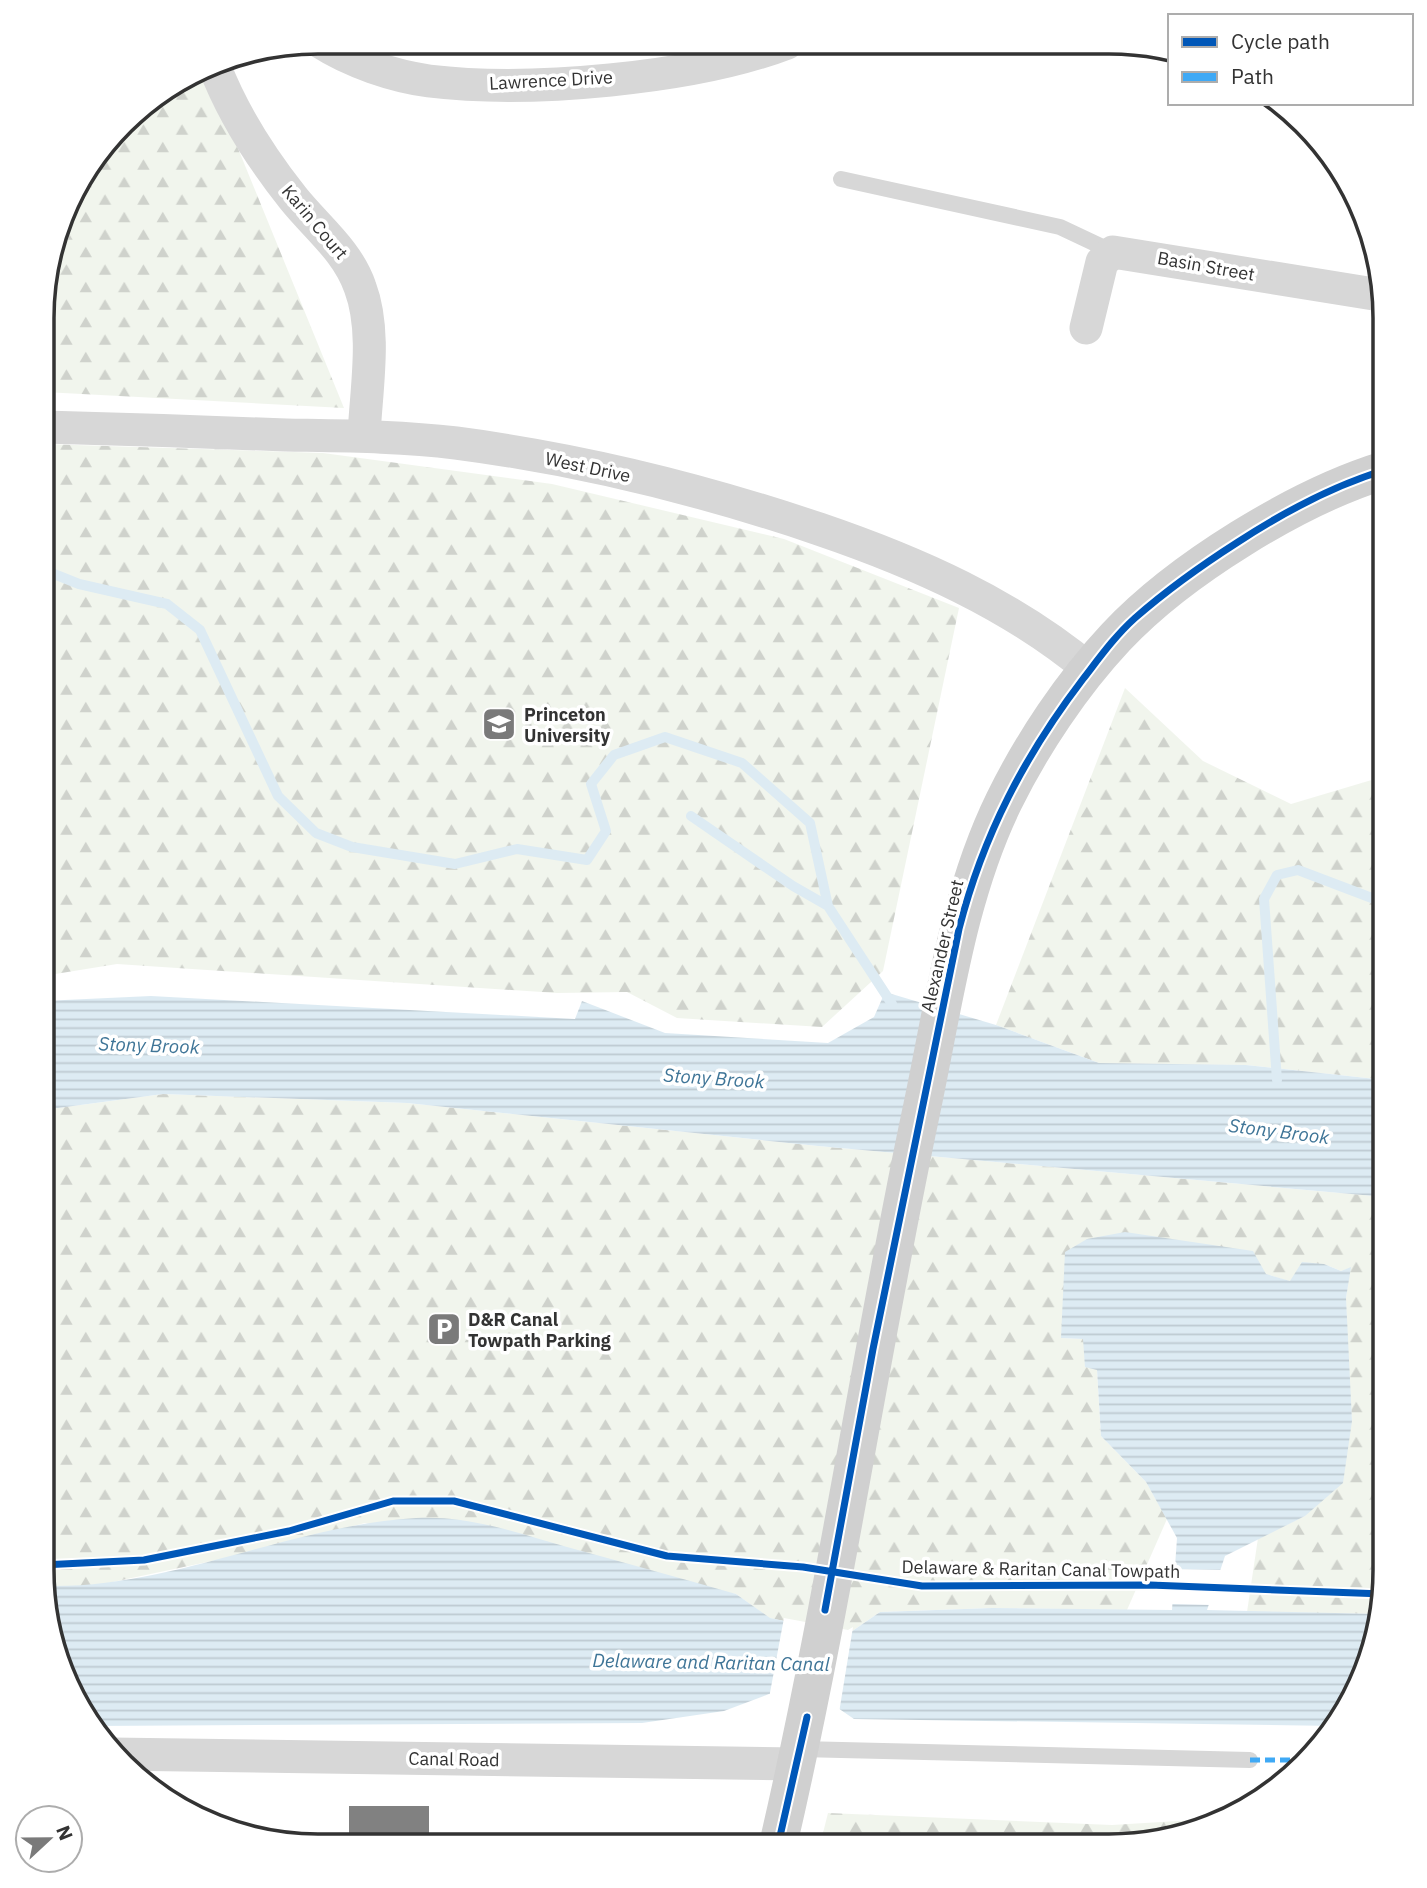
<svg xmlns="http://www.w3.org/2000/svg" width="1427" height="1888" viewBox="0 0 1427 1888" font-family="'IBM Plex Sans',sans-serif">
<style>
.forest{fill:url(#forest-firs)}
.water{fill:url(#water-rules)}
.pier{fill:#fff}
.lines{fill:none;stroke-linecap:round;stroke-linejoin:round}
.stream{stroke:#ddebf3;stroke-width:10}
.building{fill:#818181}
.service{stroke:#d7d7d7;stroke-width:16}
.minor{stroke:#d7d7d7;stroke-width:33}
.secondary{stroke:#d0d0d0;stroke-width:38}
.quiet{stroke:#3fa9f5;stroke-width:5;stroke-dasharray:10 5;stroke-linecap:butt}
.cycleway-casing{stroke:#fff;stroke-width:11}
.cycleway{stroke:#0057b8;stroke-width:7}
.labels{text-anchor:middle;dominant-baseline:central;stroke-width:7;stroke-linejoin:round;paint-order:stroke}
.street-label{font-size:18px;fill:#333;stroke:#fff}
.poi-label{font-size:18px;font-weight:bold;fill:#333;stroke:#fff;text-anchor:start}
.water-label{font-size:19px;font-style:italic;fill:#3f7597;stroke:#fff}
.rim{fill:none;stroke:#333;stroke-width:3.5}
</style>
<defs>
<pattern id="forest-firs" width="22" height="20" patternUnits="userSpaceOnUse" patternTransform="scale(1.75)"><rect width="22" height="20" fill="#f1f5ed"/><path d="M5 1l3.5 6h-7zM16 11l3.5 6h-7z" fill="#cfd2cc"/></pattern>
<pattern id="water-rules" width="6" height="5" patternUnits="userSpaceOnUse" patternTransform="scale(1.75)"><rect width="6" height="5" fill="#ddebf3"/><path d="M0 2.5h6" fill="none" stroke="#becad1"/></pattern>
</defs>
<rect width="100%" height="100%" fill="#fff"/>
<!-- forest -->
<path class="forest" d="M 206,70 L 344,408 L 44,392 L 44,282 L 79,180 L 136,110 Z
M 44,444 L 323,453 L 552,484 L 784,539 L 959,608 L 883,971 L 822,1027 L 677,1018 L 627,992 L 557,993 L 117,964 L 43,976 Z
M 1125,688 L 1203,761 L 1291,804 L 1375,779 L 1385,768 L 1385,1080 L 1246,1065 L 1099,1063 L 996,1025 Z
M 163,1094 L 407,1103 L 818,1146 L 1385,1197 L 1384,1588 L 1379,1614 L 1247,1612 L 1258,1538 L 1305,1516 L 1352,1421 L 1347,1359 L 1346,1298 L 1350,1268 L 1341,1271 L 1324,1264 L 1291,1282 L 1266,1274 L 1061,1338 L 1084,1339 L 1097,1370 L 1101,1436 L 1146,1482 L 1167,1519 L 1127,1610 L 992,1608 L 880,1612 L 848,1634 L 769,1618 L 736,1594 L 365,1523 L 231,1557 L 89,1587 L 46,1586 L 42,1570 L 43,1110 Z
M 828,1813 L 1112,1825 L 1227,1818 L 1109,1846 L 820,1845 Z"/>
<!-- water -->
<path class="water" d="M 885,992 L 996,1025 L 1099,1063 L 1246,1065 L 1385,1080 L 1385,1197 L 818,1146 L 407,1103 L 163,1094 L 43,1110 L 43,1001 L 151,996 L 575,1019 L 582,1001 L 665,1033 L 828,1043 L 874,1017 Z
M 1125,1232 L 1253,1251 L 1266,1274 L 1290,1281 L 1302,1262 L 1324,1264 L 1341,1271 L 1351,1267 L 1346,1298 L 1352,1421 L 1343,1483 L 1305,1516 L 1225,1556 L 1207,1610 L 1379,1614 L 1370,1659 L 1336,1726 L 854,1719 L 835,1706 L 769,1694 L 724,1711 L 642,1723 L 93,1726 L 71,1692 L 46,1586 C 172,1589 291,1525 416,1518 C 468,1515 518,1533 567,1547 C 623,1562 680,1578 736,1594 L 770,1618 L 848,1634 L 880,1612 L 992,1608 L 1172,1610 L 1177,1538 L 1146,1482 L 1101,1436 L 1097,1370 L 1085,1367 L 1083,1339 L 1061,1338 L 1065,1252 L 1087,1239 Z"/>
<!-- pier -->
<path class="pier" d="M 1172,1569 L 1224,1570 L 1212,1605 L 1170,1604 Z
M 784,1618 L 848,1630 L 853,1627 L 839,1713 L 769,1698 Z"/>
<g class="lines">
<!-- stream -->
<path class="stream" d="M 44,570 L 79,584 L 167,604 L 200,630 L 278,796 L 316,833 L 352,847 L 455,864 L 517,849 L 587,860 L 606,831 L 591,784 L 614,755 L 665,737 L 742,763 L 810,823 L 828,906 L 892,1004
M 691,816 L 793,886 L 828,906
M 1277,1080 L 1264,899 L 1277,875 L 1298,870 L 1385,903"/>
</g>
<!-- building -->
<path class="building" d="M 349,1806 L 429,1806 L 429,1844 L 349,1844 Z"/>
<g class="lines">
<!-- service -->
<path class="service" d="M 841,179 L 1060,227 L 1113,252
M 800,1749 L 1250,1760"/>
<!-- minor -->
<path class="minor" d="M 320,42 C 351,62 393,76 429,81 C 528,93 694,79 787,43
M 214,65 C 232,112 262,159 293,198 C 317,228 347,250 360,287 C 377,332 366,389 364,436
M 1086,328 L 1102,262 L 1113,252 L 1380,295
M 44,427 C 125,429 205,432 286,435 C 343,436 399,436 456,443 C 579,459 701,489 819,529 C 916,562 1011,604 1090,670
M 112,1754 L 796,1764"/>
<!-- secondary -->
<path class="secondary" d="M 778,1845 C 834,1604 869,1359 920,1117 C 943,1011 956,899 1004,801 C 1032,744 1072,684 1116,637 C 1179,570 1297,497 1385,470"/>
<!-- quiet -->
<path class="quiet" d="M 1250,1760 L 1306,1760"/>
<!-- cycleway casing -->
<g class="cycleway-casing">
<path id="cycleway" d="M 42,1565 L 144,1560 L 289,1531 L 393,1501 L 454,1501 L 667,1556 L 803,1567 L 922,1586 L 1150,1585 L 1383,1594
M 825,1610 L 873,1349 L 959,929 C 983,835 1025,755 1083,679 C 1100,657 1115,636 1135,618 C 1167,590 1202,565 1238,542 C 1284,512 1332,486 1385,470
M 778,1845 L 807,1717"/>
</g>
<!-- cycleway -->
<use href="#cycleway" class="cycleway"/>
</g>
<!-- icons -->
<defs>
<g id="university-square" transform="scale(1.75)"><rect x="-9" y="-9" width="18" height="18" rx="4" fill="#7a7a7a" stroke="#fff"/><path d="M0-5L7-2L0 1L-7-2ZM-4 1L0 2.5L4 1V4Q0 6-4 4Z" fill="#fff"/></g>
<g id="parking-square" transform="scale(1.75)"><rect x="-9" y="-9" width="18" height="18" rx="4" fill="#7a7a7a" stroke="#fff"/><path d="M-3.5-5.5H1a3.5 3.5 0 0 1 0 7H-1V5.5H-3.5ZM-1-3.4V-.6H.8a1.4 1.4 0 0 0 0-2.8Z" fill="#fff"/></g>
</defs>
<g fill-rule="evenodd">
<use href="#university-square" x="499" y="724"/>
<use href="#parking-square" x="444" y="1329"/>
</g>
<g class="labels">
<!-- street labels -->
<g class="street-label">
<text transform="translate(551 80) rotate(-3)">Lawrence Drive</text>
<text transform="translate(315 222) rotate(50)">Karin Court</text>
<text transform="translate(1206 266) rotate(10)">Basin Street</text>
<text transform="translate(588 467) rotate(12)">West Drive</text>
<text transform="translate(942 946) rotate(-77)">Alexander Street</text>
<text transform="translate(1041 1569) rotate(1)">Delaware &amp; Raritan Canal Towpath</text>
<text transform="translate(454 1759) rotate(1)">Canal Road</text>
</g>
<!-- poi labels -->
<g class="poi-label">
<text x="524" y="714">Princeton<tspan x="524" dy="21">University</tspan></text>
<text x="468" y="1319">D&amp;R Canal<tspan x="468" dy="21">Towpath Parking</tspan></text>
</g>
<!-- water labels -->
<g class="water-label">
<text transform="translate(149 1045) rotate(2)">Stony Brook</text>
<text transform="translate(714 1078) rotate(4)">Stony Brook</text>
<text transform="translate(1279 1131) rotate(7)">Stony Brook</text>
<text transform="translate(711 1662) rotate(1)">Delaware and Raritan Canal</text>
</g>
</g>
<!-- crop -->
<path d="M0 0H1427V1888H0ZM318 54H1109A264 264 0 0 1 1373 318V1570A264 264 0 0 1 1109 1834H318A264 264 0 0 1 54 1570V318A264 264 0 0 1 318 54Z" fill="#fff" fill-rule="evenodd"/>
<path class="rim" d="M318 54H1109A264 264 0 0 1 1373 318V1570A264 264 0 0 1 1109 1834H318A264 264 0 0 1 54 1570V318A264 264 0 0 1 318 54Z"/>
<!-- legend -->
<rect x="1168" y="14" width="245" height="91" fill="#ffffff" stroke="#adadad" stroke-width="2"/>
<rect x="1182" y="37" width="35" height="10" fill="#0057b8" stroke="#adadad" stroke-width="2"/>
<text x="1231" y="49" font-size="21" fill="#333333">Cycle path</text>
<rect x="1182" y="72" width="35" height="10" fill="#3fa9f5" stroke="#adadad" stroke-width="2"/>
<text x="1231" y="84" font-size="21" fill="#333333">Path</text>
<!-- north arrow -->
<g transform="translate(49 1839) rotate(68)"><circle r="33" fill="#ffffff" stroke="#adadad" stroke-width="2"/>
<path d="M0-5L12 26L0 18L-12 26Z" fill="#7a7a7a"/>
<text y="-10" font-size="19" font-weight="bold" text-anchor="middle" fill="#333333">N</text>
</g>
</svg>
